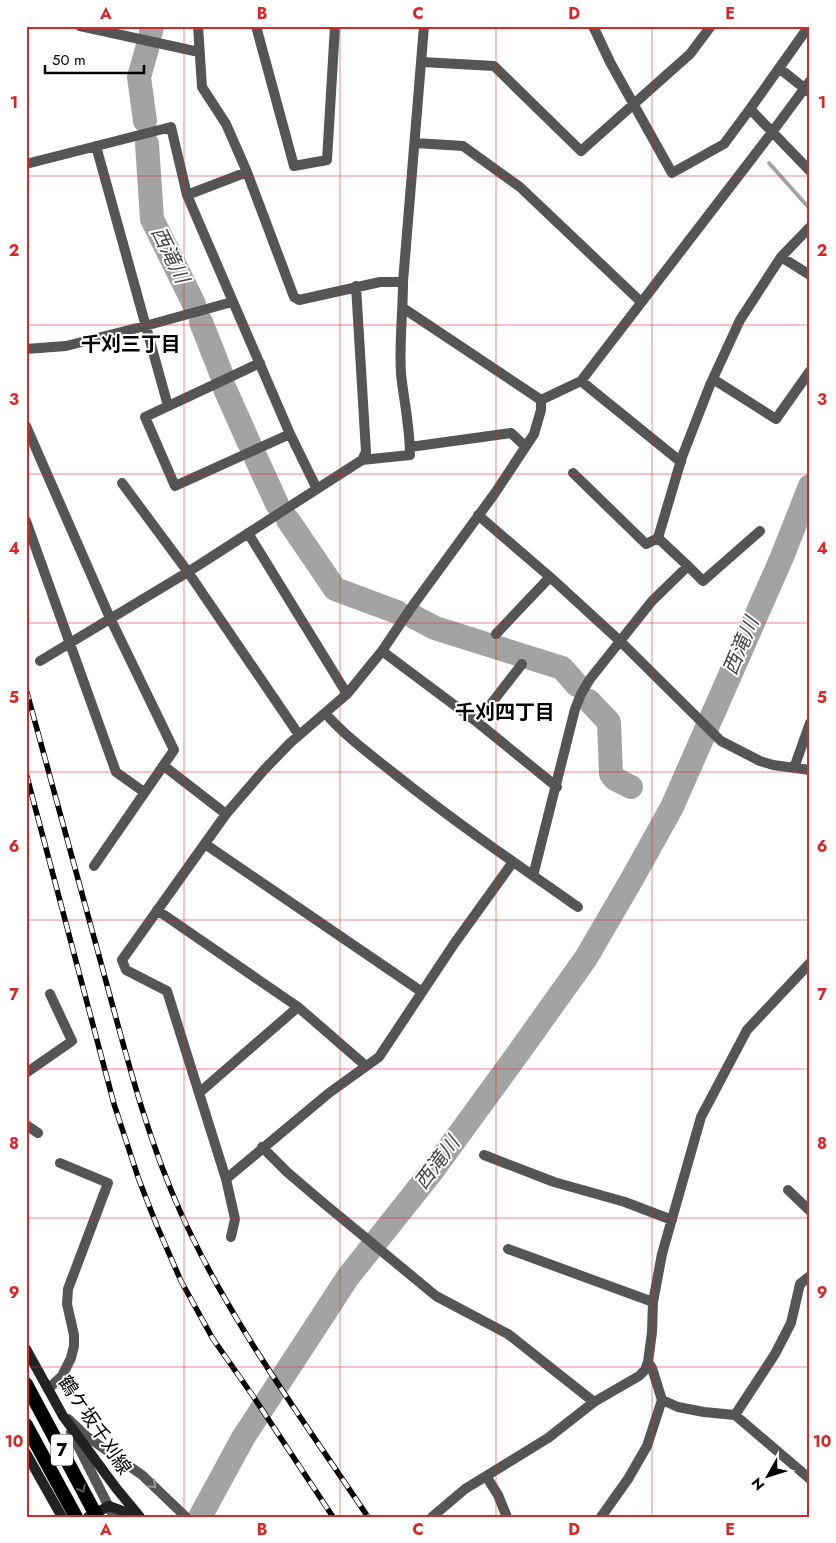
<svg xmlns="http://www.w3.org/2000/svg" width="836" height="1543" viewBox="0 0 836 1543" font-family="Jost,'Noto Sans JP',sans-serif">
<style>
.lines{fill:none;stroke-linecap:round;stroke-linejoin:round}
.stream{stroke:#a3a3a3;stroke-width:4}
.river{stroke:#a3a3a3;stroke-width:24}
.minor{stroke:#555;stroke-width:10}
.secondary{stroke:#222;stroke-width:10}
.trunk{stroke:#000;stroke-width:14}
.rail-casing{stroke:#000;stroke-width:5.5}
.rail{stroke:#fff;stroke-width:4;stroke-dasharray:11;stroke-linecap:butt}
.oneway{stroke:#999}
.oneway2{stroke:#595959}
.grid{fill:none;stroke:#d62828;stroke-width:1;stroke-opacity:0.55}
.labels{text-anchor:middle;dominant-baseline:central;stroke-width:4;stroke-linejoin:round;paint-order:stroke}
.shield{fill:#fff;stroke:#4c4c4c;stroke-width:1}
.shield-label{font-size:18px;font-weight:bold;fill:#000}
.street-label{font-size:19px;fill:#000;stroke:#fff}
.water-label{font-size:20px;font-style:italic;fill:#444;stroke:#fff}
.neighbourhood-label{font-size:20px;font-weight:bold;fill:#000;stroke:#fff}
.neatline{fill:none;stroke:#d62828;stroke-width:2}
.grid-label{font-size:16px;text-anchor:middle;font-weight:bold;fill:#d62828}
</style>
<rect width="100%" height="100%" fill="#fff"/>
<g class="lines">
<!-- stream -->
<path class="stream" d="M 769,163 L 810,209"/>
<!-- river -->
<path class="river" d="M 151,32 L 152,26
M 145,121 L 139,77 L 147,49
M 147,144 L 152,219 L 194,304
M 201,322 L 221,373
M 225,389 L 249,443
M 256,458 L 277,504
M 288,520 L 335,589 L 397,612
M 414,617 L 435,628 L 562,668 L 577,685
M 589,701 L 609,722 L 611,774 L 615,779 L 631,787
M 200,1517 L 243,1438 L 348,1277 L 433,1170 L 519,1052 L 586,958 L 632,879 L 672,807 L 782,557 L 810,486"/>
<!-- minor -->
<path class="minor" d="M 80,26 L 199,52
M 198,26 L 202,87 L 226,124 L 247,172 L 294,297 L 299,300 L 380,282 L 403,282
M 256,26 L 294,166 L 327,160 L 335,26
M 593,26 L 610,62 L 672,173 L 724,144 L 750,109 L 810,171
M 422,62 L 494,66 L 581,151 L 690,54 L 711,26
M 779,68 L 809,92
M 750,109 L 809,26
M 415,143 L 463,146 L 520,187 L 641,302
M 96,146 L 168,406
M 26,164 L 171,127 L 187,195 L 290,434 L 317,489
M 187,195 L 247,172
M 781,257 L 810,275
M 356,286 L 366,452 L 362,460
M 403,308 L 541,400
M 26,349 L 66,346 L 145,326 L 232,302
M 260,363 L 145,417 L 175,486 L 290,434
M 713,379 L 776,419 L 810,371
M 581,381 L 681,462
M 541,400 L 581,381 L 773,131 L 810,81
M 26,426 L 110,618 L 174,750 L 94,866
M 410,447 L 511,433 L 525,446
M 573,473 L 646,544 L 658,538
M 122,483 L 188,572 L 299,735
M 478,515 L 550,577 L 621,642 L 721,741 L 760,761 L 773,765 L 810,770
M 26,521 L 116,772 L 144,792
M 248,533 L 347,694
M 688,566 L 703,581 L 760,531
M 496,634 L 550,577
M 382,651 L 477,722 L 557,787
M 40,661 L 188,572 L 362,460 L 410,455 C 410,428 404,401 401,374 C 399,343 403,313 403,282 L 424,26
M 325,713 C 346,737 371,755 396,775 C 455,822 516,864 578,907
M 477,722 L 522,664
M 164,766 L 226,814
M 794,768 L 810,723
M 205,844 L 422,992
M 533,876 L 575,709 L 581,694 L 590,679 L 652,601 L 688,566 L 658,538 L 682,457 L 710,385 L 740,320 L 781,257 L 810,227
M 157,910 L 298,1007 L 366,1066
M 26,1073 L 72,1041 L 50,994
M 199,1093 L 298,1007
M 26,1125 L 38,1133
M 262,1147 L 287,1172 L 321,1201 L 436,1296 L 508,1334 L 594,1402
M 484,1155 L 554,1182 L 625,1202 L 672,1220
M 226,1179 L 329,1093 L 379,1057 L 454,944 L 513,862
M 788,1190 L 810,1211
M 231,1237 L 235,1219 L 226,1179 L 167,991 L 126,970 L 122,960 L 226,814 L 264,770 L 290,743 L 347,694 L 382,651 L 411,608 L 495,493 L 534,434 L 541,410 L 541,400
M 508,1249 L 653,1302
M 648,1362 L 652,1368 L 662,1400 L 678,1407 L 704,1412 L 735,1415 L 810,1479
M 48,1389 L 62,1376 L 71,1358 L 74,1346 L 74,1335 L 67,1304 L 68,1289 L 108,1183 L 60,1163
M 735,1415 L 775,1354 L 791,1323 L 800,1284 L 810,1276
M 68,1419 L 86,1436 L 142,1475 L 186,1517
M 71,1432 L 114,1517
M 486,1476 L 498,1495 L 507,1517
M 432,1517 L 465,1489 L 548,1438 L 594,1402 L 639,1376 L 645,1370 L 648,1362 L 652,1332 L 653,1302 L 662,1254 L 701,1117 L 747,1030 L 810,963
M 601,1517 L 628,1479 L 647,1446 L 662,1400"/>
<!-- secondary -->
<path class="secondary" d="M 26,1349 L 63,1416 L 116,1488 L 140,1517
M 26,1453 L 62,1517
M 88,1517 L 109,1506 L 125,1512 L 131,1517"/>
<!-- trunk -->
<path class="trunk" d="M 26,1384 L 97,1517
M 26,1425 L 76,1517"/>
<!-- rail casing -->
<g class="rail-casing">
<path id="rail" d="M 26,689 C 52,784 78,879 104,974 C 126,1054 146,1135 180,1211 C 229,1321 302,1418 368,1517
M 26,773 L 114,1104 L 139,1180 L 157,1226 L 181,1281 L 213,1339 L 253,1396 L 333,1517"/>
</g>
<!-- rail -->
<use href="#rail" class="rail"/>
</g>
<!-- one-way arrows -->
<defs><path id="oneway-chevron" d="M-2-3.5L2.5 0L-2 3.5" fill="none" stroke-width="1.6" stroke-linecap="round" stroke-linejoin="round" transform="scale(1.25)"/></defs>
<use class="oneway" href="#oneway-chevron" transform="translate(153 1485) rotate(42)"/>
<use class="oneway2" href="#oneway-chevron" transform="translate(82 1489) rotate(62)"/>
<!-- grid -->
<path class="grid" d="M 184,26 L 184,1517M 340,26 L 340,1517M 496,26 L 496,1517M 652,26 L 652,1517M 26,176 L 810,176M 26,325 L 810,325M 26,474 L 810,474M 26,623 L 810,623M 26,772 L 810,772M 26,920 L 810,920M 26,1069 L 810,1069M 26,1218 L 810,1218M 26,1367 L 810,1367"/>
<g class="labels">
<!-- shield labels -->
<rect class="shield" x="51" y="1434.5" width="22" height="31" rx="4"/>
<g class="shield-label">
<text x="62" y="1450">7</text>
</g>
<!-- street labels -->
<g class="street-label">
<text transform="translate(95 1425) rotate(56)">鶴ケ坂千刈線</text>
</g>
<!-- water labels -->
<g class="water-label">
<text transform="translate(170 255) rotate(64)">西滝川</text>
<text transform="translate(741 646) rotate(-67)">西滝川</text>
<text transform="translate(437 1163) rotate(-53)">西滝川</text>
</g>
<!-- neighbourhood labels -->
<g class="neighbourhood-label">
<text x="131" y="344">千刈三丁目</text>
<text x="505" y="712">千刈四丁目</text>
</g>
</g>
<!-- border -->
<rect width="836" height="1543" fill="none" stroke="#ffffff" stroke-width="55"/>
<!-- north arrow -->
<g transform="translate(768 1476) rotate(231)" stroke="#ffffff" stroke-width="4" paint-order="stroke">
<path d="M0-4L9 19L0 12L-9 19Z" fill="#000000"/>
<text y="-8" font-size="14" font-weight="bold" text-anchor="middle" fill="#000000">N</text>
</g>
<!-- scale -->
<path d="M45 65v8h99v-8" fill="none" stroke="#000000" stroke-width="2.5"/>
<text x="52" y="65" font-size="15" fill="#000000" stroke="#ffffff" stroke-width="4" paint-order="stroke">50 m</text>
<rect x="28" y="28" width="780" height="1488" class="neatline"/>
<g class="grid-label">
<text x="106" y="19">A</text>
<text x="262" y="19">B</text>
<text x="418" y="19">C</text>
<text x="574" y="19">D</text>
<text x="730" y="19">E</text>
<text x="14" y="108">1</text>
<text x="822" y="108">1</text>
<text x="14" y="256">2</text>
<text x="822" y="256">2</text>
<text x="14" y="405">3</text>
<text x="822" y="405">3</text>
<text x="14" y="554">4</text>
<text x="822" y="554">4</text>
<text x="14" y="703">5</text>
<text x="822" y="703">5</text>
<text x="14" y="852">6</text>
<text x="822" y="852">6</text>
<text x="14" y="1000">7</text>
<text x="822" y="1000">7</text>
<text x="14" y="1149">8</text>
<text x="822" y="1149">8</text>
<text x="14" y="1298">9</text>
<text x="822" y="1298">9</text>
<text x="14" y="1447">10</text>
<text x="822" y="1447">10</text>
<text x="106" y="1535">A</text>
<text x="262" y="1535">B</text>
<text x="418" y="1535">C</text>
<text x="574" y="1535">D</text>
<text x="730" y="1535">E</text>
</g>
</svg>
